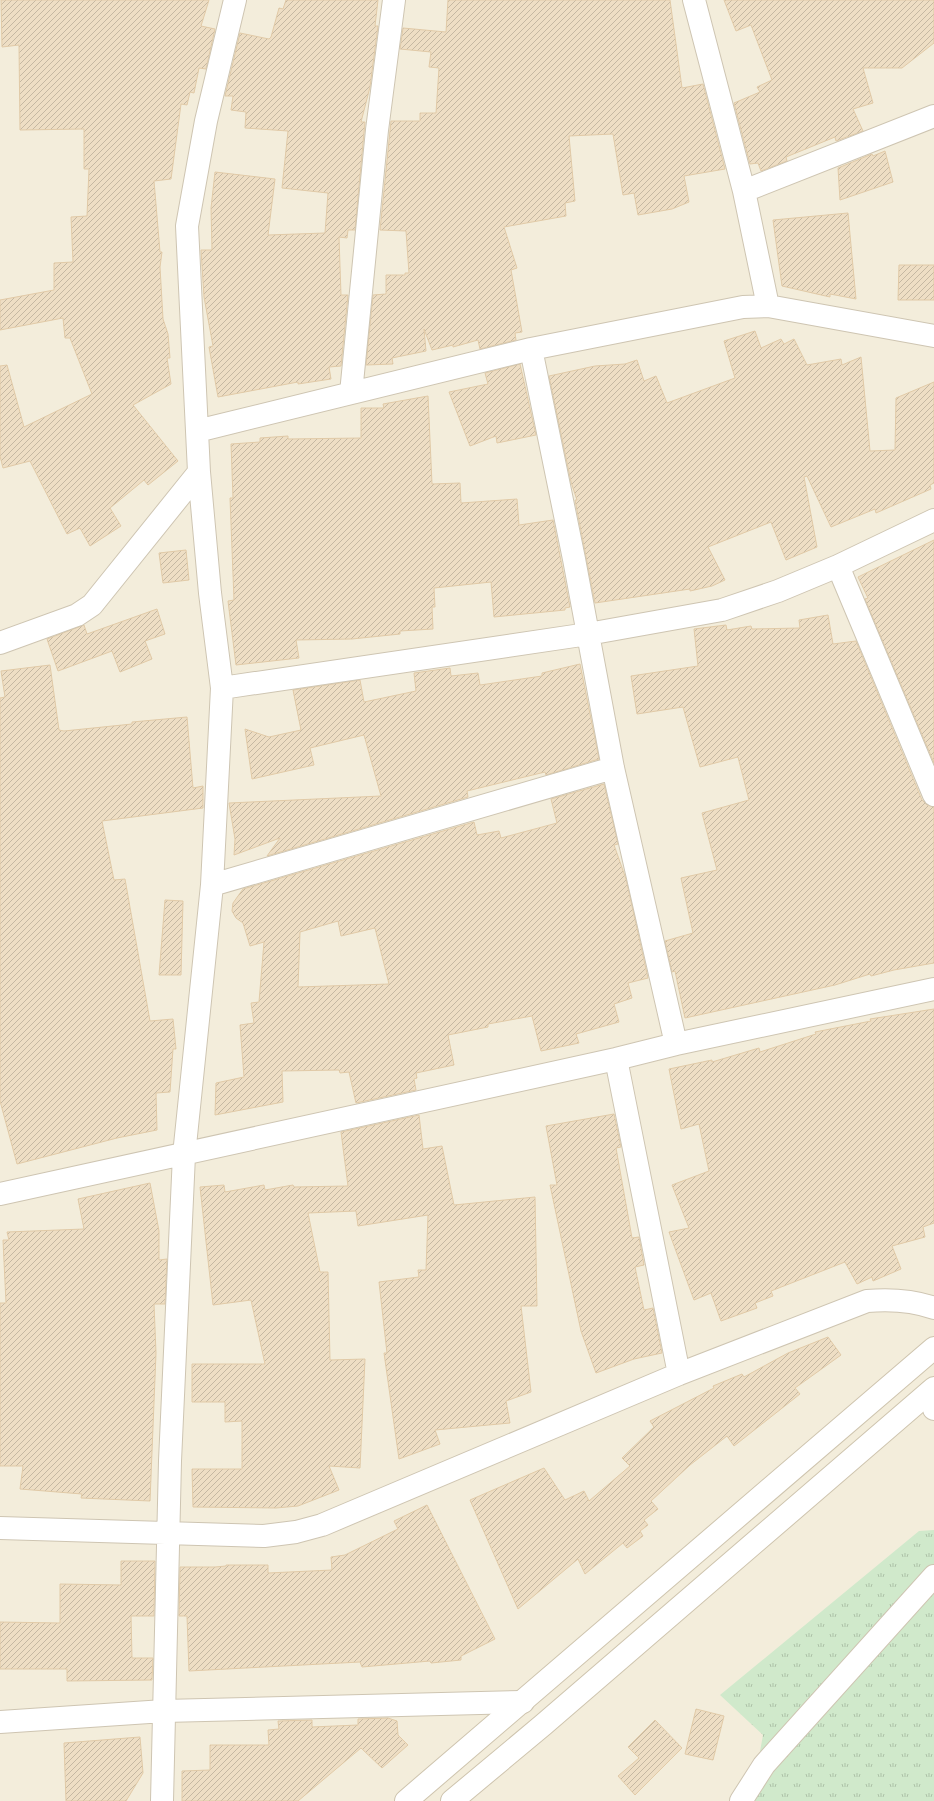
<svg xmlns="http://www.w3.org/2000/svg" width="934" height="1801" viewBox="0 0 934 1801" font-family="'Open Sans',sans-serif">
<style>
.residential{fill:#f3eddb}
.grass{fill:url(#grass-tufts)}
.building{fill:url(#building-hatch);stroke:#e1caa7;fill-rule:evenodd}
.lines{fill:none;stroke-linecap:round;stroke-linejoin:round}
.minor-casing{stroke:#cec5b2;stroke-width:24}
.secondary-casing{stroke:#cec4ae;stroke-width:24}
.minor{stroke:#fff;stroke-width:22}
.secondary{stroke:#fff;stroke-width:22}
</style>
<defs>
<pattern id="grass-tufts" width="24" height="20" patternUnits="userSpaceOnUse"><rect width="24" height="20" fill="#d0e9cb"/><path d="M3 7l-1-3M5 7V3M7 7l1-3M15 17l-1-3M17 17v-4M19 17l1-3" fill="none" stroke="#adc1a7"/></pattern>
<pattern id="building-hatch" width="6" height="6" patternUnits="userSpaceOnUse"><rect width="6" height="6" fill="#eedec4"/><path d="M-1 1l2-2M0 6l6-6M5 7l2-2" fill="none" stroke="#c5b8a2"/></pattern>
</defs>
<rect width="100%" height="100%" fill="#fcf9ed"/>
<!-- residential -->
<path class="residential" d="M 0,0 L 934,0 L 934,1801 L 0,1801 Z"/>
<!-- grass -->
<path class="grass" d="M 934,1530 L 934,1801 L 751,1801 L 763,1735 L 720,1695 L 919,1531 Z"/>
<!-- building -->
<path class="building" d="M 1,0 L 209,0 L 201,26 L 215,29 L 206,69 L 199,68 L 194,93 L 190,92 L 187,105 L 181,104 L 171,179 L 154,181 L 160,252 L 162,252 L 160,267 L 163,319 L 168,334 L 170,358 L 167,358 L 171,384 L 133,405 L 178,461 L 148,485 L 144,480 L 110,508 L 121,526 L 90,546 L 80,528 L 67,534 L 30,461 L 3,468 L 0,456 L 0,366 L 7,365 L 24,427 L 92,394 L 70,338 L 65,338 L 63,318 L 0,330 L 0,300 L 54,290 L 54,263 L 73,262 L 71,217 L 87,216 L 89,169 L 84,169 L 84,129 L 20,130 L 19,45 L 2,47 Z
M 286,0 L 378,0 L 375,26 L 378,26 L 370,87 L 361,122 L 365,122 L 355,230 L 348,230 L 347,238 L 339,237 L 341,295 L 348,295 L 341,366 L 329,367 L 331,379 L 298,384 L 298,382 L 218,397 L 209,347 L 213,346 L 204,297 L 201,250 L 212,250 L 211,208 L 215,172 L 275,179 L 268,235 L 325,233 L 328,193 L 282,188 L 288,131 L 245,128 L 246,112 L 231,110 L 233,96 L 225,96 L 240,33 L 269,39 L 271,37 L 279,8 L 283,9 Z
M 448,0 L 670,0 L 682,88 L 703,84 L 725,169 L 684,176 L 689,202 L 672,209 L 638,215 L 634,193 L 623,195 L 613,134 L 569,136 L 575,201 L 565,203 L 566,216 L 504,227 L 517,268 L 511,270 L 522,332 L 515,333 L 516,340 L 480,349 L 478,340 L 453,347 L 453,345 L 432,350 L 424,329 L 426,351 L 392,358 L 393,364 L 366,365 L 373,295 L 386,294 L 386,275 L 405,275 L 405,273 L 409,273 L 406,231 L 380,230 L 391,121 L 420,121 L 420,113 L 436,113 L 439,68 L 429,67 L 431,52 L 400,49 L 403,28 L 446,32 Z
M 724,0 L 934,0 L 934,43 L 902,68 L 863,68 L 873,103 L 853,109 L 863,131 L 836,141 L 835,137 L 786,157 L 787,161 L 761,171 L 758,163 L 750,164 L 734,103 L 760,92 L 757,87 L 772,80 L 751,25 L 736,31 Z
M 885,151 L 893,182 L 840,200 L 838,168 L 872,154 L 873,156 Z
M 848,213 L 856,299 L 830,294 L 830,297 L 782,286 L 773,220 Z
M 899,265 L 934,265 L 934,300 L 898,300 Z
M 755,331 L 761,348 L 781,339 L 784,344 L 794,339 L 807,365 L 841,359 L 842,365 L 861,357 L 870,451 L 895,450 L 896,398 L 934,382 L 934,483 L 930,485 L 931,489 L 876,513 L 875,509 L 831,527 L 807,476 L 804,477 L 817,547 L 786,560 L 771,522 L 708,547 L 725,580 L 712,586 L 690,591 L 690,589 L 595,603 L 575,500 L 577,500 L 571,482 L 549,376 L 595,366 L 625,364 L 637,360 L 644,381 L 656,376 L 667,403 L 735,378 L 724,341 Z
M 520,364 L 536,435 L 497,443 L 496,436 L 470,446 L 449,392 L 488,384 L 485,373 Z
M 428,396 L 432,484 L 460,483 L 461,503 L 517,499 L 519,525 L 553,520 L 570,607 L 565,608 L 565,610 L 494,617 L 491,582 L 434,588 L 435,607 L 432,607 L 433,629 L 400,631 L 400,634 L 352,639 L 296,640 L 299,658 L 236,665 L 228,601 L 234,600 L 230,498 L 233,498 L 231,444 L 260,442 L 260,438 L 288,436 L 288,439 L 361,438 L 361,408 L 384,408 L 383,404 Z
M 934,540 L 934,763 L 865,599 L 868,598 L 858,577 Z
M 186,550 L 189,580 L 163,583 L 159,553 Z
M 157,609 L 165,634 L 145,641 L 152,659 L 120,672 L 112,651 L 58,671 L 47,639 L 84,625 L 87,634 Z
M 828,615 L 833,644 L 856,641 L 922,800 L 927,805 L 934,807 L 934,963 L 894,970 L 871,976 L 870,974 L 835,985 L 685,1018 L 675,971 L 672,972 L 665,941 L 693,933 L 681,878 L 717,870 L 702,813 L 749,800 L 738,757 L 700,767 L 683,707 L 637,714 L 631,676 L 698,666 L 694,629 L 726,625 L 727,630 L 751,626 L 752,629 L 800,628 L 799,620 Z
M 580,664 L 599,759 L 546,775 L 545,772 L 467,791 L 468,797 L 267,856 L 280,838 L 234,855 L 235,839 L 229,803 L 381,796 L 364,735 L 310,748 L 314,765 L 252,779 L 245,729 L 269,737 L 301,730 L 293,690 L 360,680 L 364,702 L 416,691 L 414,673 L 450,668 L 451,676 L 478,673 L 480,685 L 542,676 L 542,673 Z
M 50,665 L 59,730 L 64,731 L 132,724 L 132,722 L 187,717 L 193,788 L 203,786 L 203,808 L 102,821 L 114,880 L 125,879 L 150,1021 L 173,1019 L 176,1049 L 173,1049 L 170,1092 L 156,1093 L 157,1130 L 117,1138 L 17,1164 L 0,1101 L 0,698 L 5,697 L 1,671 Z
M 604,784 L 618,844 L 614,845 L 626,879 L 648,978 L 628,983 L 632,998 L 614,1004 L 619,1022 L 576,1034 L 579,1043 L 541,1051 L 532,1016 L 488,1024 L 488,1027 L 448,1035 L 454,1065 L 416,1073 L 417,1078 L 414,1079 L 416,1090 L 356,1103 L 349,1072 L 340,1073 L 339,1070 L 282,1071 L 283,1102 L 215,1115 L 216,1083 L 244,1077 L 240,1025 L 254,1023 L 251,1003 L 259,1002 L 264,942 L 250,946 L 243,923 L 236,918 L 232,911 L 233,903 L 243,889 L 474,822 L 477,835 L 499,831 L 501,838 L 557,823 L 551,799 ZM 338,921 L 341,936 L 375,928 L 389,984 L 298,987 L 300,932 Z
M 165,900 L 183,901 L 181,975 L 159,975 Z
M 934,1009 L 934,1223 L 923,1227 L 925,1237 L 892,1246 L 901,1269 L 873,1281 L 872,1277 L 857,1284 L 845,1262 L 771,1291 L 773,1296 L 755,1303 L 757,1308 L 721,1321 L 711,1293 L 694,1300 L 669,1232 L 689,1228 L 672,1185 L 709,1171 L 699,1124 L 681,1129 L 669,1069 L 712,1060 L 712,1062 L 759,1048 L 760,1052 L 816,1034 L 815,1032 L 871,1021 L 870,1019 Z
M 614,1114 L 621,1147 L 616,1148 L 632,1238 L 639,1237 L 644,1265 L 635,1267 L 644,1310 L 653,1308 L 662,1353 L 634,1359 L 596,1373 L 581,1331 L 550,1185 L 557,1185 L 546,1126 Z
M 419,1115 L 423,1149 L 442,1146 L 454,1205 L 535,1197 L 537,1306 L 521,1306 L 531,1392 L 506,1401 L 510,1423 L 435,1430 L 440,1444 L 399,1459 L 384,1353 L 387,1353 L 379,1282 L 419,1277 L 418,1270 L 426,1270 L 428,1215 L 358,1226 L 356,1211 L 308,1213 L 320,1272 L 328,1272 L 330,1360 L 365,1359 L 360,1468 L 329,1466 L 339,1490 L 298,1506 L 276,1508 L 193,1507 L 192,1469 L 242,1469 L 242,1421 L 225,1422 L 225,1402 L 192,1402 L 192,1364 L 265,1364 L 251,1300 L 213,1305 L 200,1187 L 224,1185 L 225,1192 L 264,1185 L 265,1190 L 293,1185 L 294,1187 L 348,1186 L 341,1132 Z
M 150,1183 L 159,1231 L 159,1260 L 167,1259 L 165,1304 L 154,1304 L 156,1353 L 150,1501 L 81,1498 L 82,1494 L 20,1489 L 23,1466 L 0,1466 L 0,1303 L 6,1303 L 3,1240 L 9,1240 L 7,1232 L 84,1229 L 78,1199 Z
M 828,1337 L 841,1355 L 795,1388 L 800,1394 L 734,1446 L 727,1436 L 690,1465 L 651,1501 L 658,1509 L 644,1520 L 648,1525 L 640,1531 L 643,1536 L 627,1548 L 623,1543 L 585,1574 L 578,1559 L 518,1609 L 470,1500 L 544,1468 L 565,1500 L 584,1491 L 589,1501 L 630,1466 L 622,1458 L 654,1427 L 650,1421 L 714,1388 L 713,1386 L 742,1374 L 744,1377 L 788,1353 Z
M 427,1505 L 495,1639 L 461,1656 L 461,1660 L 431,1663 L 430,1661 L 362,1667 L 360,1662 L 189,1671 L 187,1616 L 179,1616 L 180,1567 L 215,1567 L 226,1566 L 226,1565 L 268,1565 L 268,1573 L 332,1570 L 331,1557 L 345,1555 L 398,1529 L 394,1521 Z
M 121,1561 L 155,1561 L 154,1616 L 131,1616 L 132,1658 L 153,1658 L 152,1680 L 67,1681 L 67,1669 L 0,1669 L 0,1622 L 60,1623 L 60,1584 L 121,1585 Z
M 696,1709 L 724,1716 L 713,1760 L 685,1754 Z
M 388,1718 L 397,1721 L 398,1735 L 408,1745 L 382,1768 L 361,1748 L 298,1801 L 182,1801 L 182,1771 L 210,1770 L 210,1745 L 269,1745 L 268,1730 L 279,1729 L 278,1721 L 312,1720 L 312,1727 L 358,1725 L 358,1719 Z
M 655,1720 L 682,1748 L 635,1795 L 618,1776 L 639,1758 L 628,1747 Z
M 140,1737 L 143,1773 L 126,1801 L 66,1801 L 64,1743 Z"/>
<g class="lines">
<!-- minor casing -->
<g class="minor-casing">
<path id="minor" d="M 694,0 L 744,191 L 768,306
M 744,191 L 934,116
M 531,349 L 574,559 L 613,768 L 676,1044
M 351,393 L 377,130 L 394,0
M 197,431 L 531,349 L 743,307 L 768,306 L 934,336
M 838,566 L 934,795
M 0,643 L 77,615 L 92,605 L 199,472
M 222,688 L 588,634 L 722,610 L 778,591 L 838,566 L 934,520
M 212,885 L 613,768
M 616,1059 L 679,1374
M 0,1194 L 616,1059 L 676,1044 L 934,989
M 930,1392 L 934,1409
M 0,1528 L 264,1536 L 296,1532 L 322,1525 L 679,1374 L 867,1301 C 891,1299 912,1300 934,1308
M 0,1722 L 164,1711 L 523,1702
M 162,1801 L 170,1461 L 184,1155 L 212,885 L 222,688 L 210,593 L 199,472 L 187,226 L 206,121 L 235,0
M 741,1801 L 764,1765 L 934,1576"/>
</g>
<!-- secondary casing -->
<g class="secondary-casing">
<path id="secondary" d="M 406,1801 L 934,1348
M 452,1801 L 543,1725 L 934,1388"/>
</g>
<!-- minor -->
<use href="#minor" class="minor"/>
<!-- secondary -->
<use href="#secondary" class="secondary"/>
</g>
</svg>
